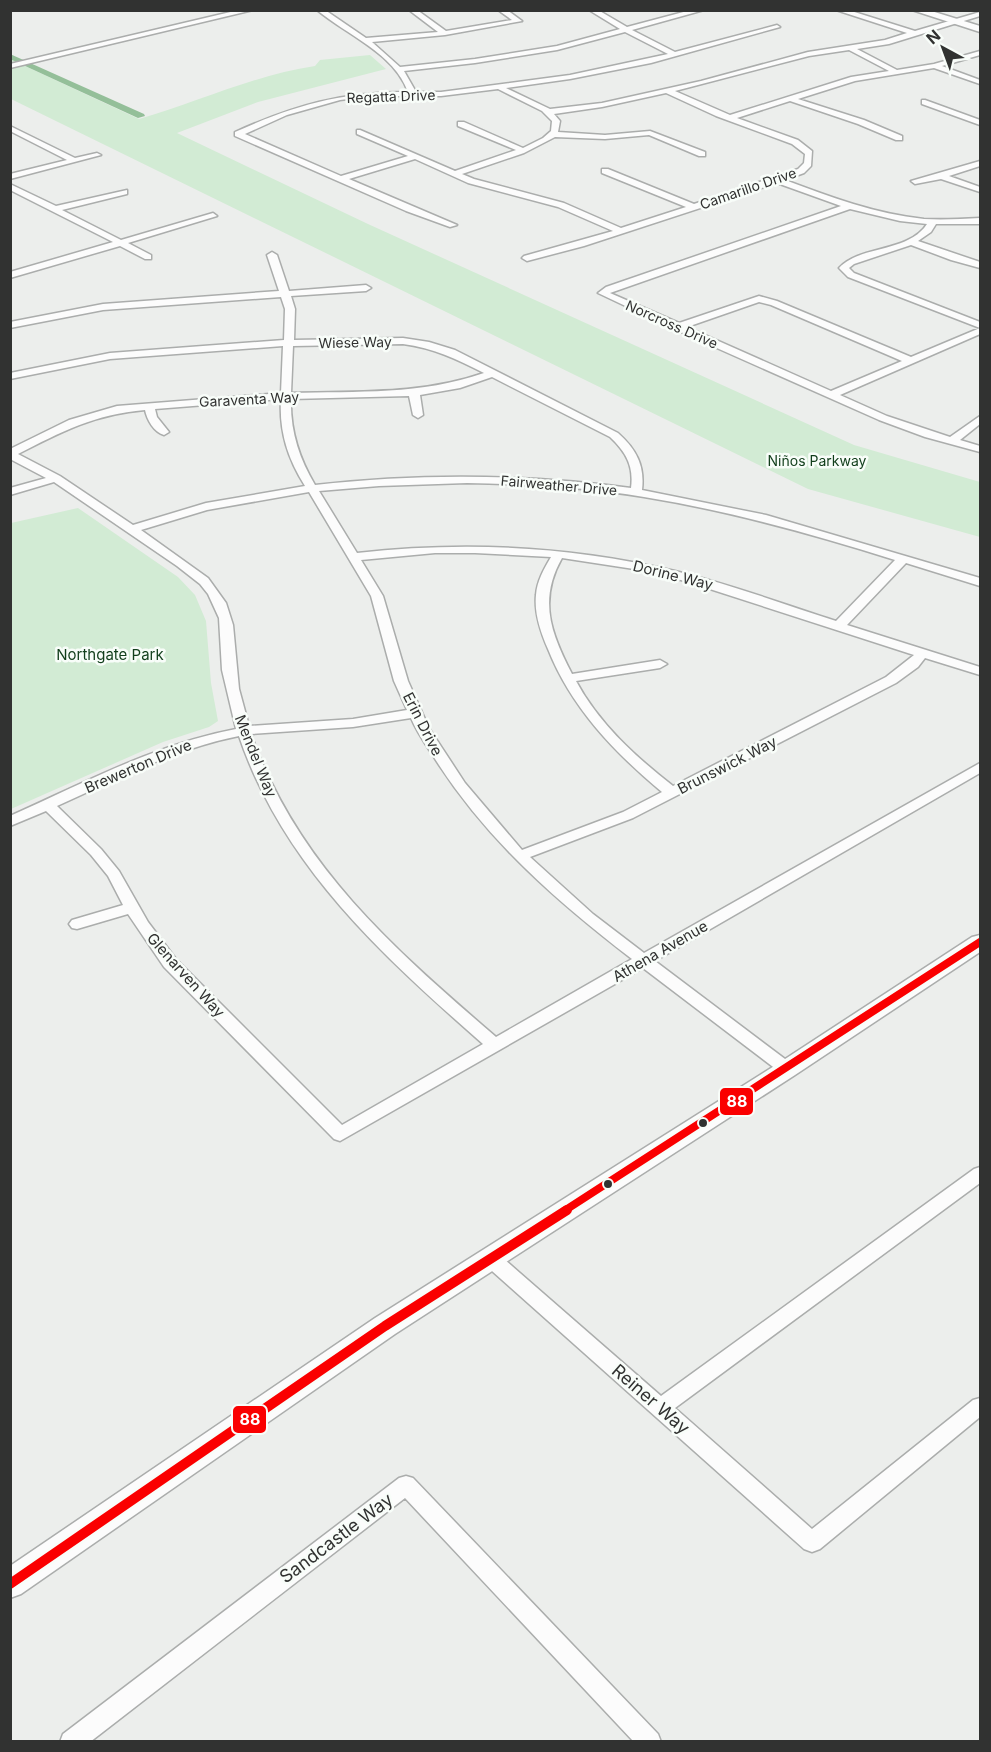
<svg xmlns="http://www.w3.org/2000/svg" width="991" height="1752" viewBox="0 0 991 1752" font-family="Inter,sans-serif">
<style>
.green{fill:#d2ebd4}
.lines{fill:none;stroke-linecap:round;stroke-linejoin:round}
.canal{fill:#94bf99;fill-rule:evenodd}
.minor-casing{stroke:#abadac;stroke-width:3}
.secondary-casing{stroke:#abadac;stroke-width:3}
.minor{fill:#fcfcfc;fill-rule:evenodd}
.secondary{fill:#fcfcfc;fill-rule:evenodd}
.bus-1-far1-casing{stroke:#f8fdf9;stroke-width:13}
.bus-1-casing{stroke:#f8fdf9;stroke-width:15}
.bus-1-far1{stroke:#fa0000;stroke-width:8}
.bus-1{stroke:#fa0000;stroke-width:10}
.bus-dot{fill:#313231;stroke:#f8fdf9;stroke-width:2}
.labels{text-anchor:middle;dominant-baseline:central;stroke-width:5;stroke-linejoin:round;paint-order:stroke}
.far-street-label{font-size:14px;fill:#313231;stroke:#f8fdf9}
.far-park-label{font-size:14px;fill:#113e1b;stroke:#f8fdf9}
.street-label{font-size:15px;fill:#313231;stroke:#f8fdf9}
.park-label{font-size:15px;fill:#113e1b;stroke:#f8fdf9}
.near-street-label{font-size:18px;fill:#313231;stroke:#f8fdf9}
.line-badge{stroke:#f8fdf9;stroke-width:2}
.badge-label{font-size:16px;text-anchor:middle;font-weight:bold;fill:#fff}
</style>
<rect width="100%" height="100%" fill="#eceeec"/>
<!-- green -->
<path class="green" d="M 370,55 L 386,69 L 258,102 L 177,133 L 368,224 L 854,445 L 980,482 L 980,537 L 808,489 L 11,99 L 10,59 L 139,119 C 198,102 254,75 315,66 L 320,60 Z
M 78,508 L 178,577 L 195,595 L 206,621 L 211,683 L 218,721 L 209,727 L 163,742 L 11,809 L 11,523 Z"/>
<g class="lines">
<!-- canal -->
<path class="canal" d="M 10,54 L 144,114 L 145,116 L 138,118 L 10,59 Z"/>
<!-- minor casing -->
<g class="minor-casing">
<path id="minor" d="M 239,10 L 253,10 L 10,68 L 10,64 Z
M 317,10 L 325,10 L 366,38 L 438,32 L 409,10 L 417,10 L 446,31 L 512,20 L 498,10 L 507,10 L 522,21 L 445,35 L 372,42 L 400,67 L 475,59 L 557,46 L 620,29 L 589,10 L 598,10 L 627,27 L 691,10 L 704,10 L 632,30 L 675,52 L 777,25 L 780,27 L 651,63 L 570,79 L 506,88 L 550,109 L 602,103 L 701,81 L 808,52 L 885,40 L 907,33 L 836,10 L 848,10 L 915,31 L 980,12 L 980,16 L 889,44 L 857,49 L 897,70 L 934,64 L 980,51 L 980,55 L 942,66 L 980,80 L 980,84 L 934,68 L 855,81 L 798,99 L 864,120 L 902,136 L 902,140 L 896,140 L 858,124 L 790,101 L 737,118 L 798,140 L 812,151 L 811,166 L 804,173 L 785,180 C 830,197 876,214 924,219 C 943,220 962,219 980,218 L 980,224 L 936,224 L 931,232 L 918,241 L 980,262 L 980,268 L 951,260 L 911,245 L 854,264 L 849,268 L 854,273 L 980,322 L 980,328 L 848,277 L 839,268 C 860,245 908,253 927,224 L 900,221 L 850,209 L 610,293 L 679,323 L 759,296 L 777,301 L 911,357 L 980,328 L 980,334 L 840,395 L 887,416 L 950,437 L 980,416 L 980,424 L 960,440 L 980,446 L 980,452 L 925,437 L 879,420 L 674,329 L 598,293 L 606,287 L 841,206 L 777,183 L 584,246 L 527,261 L 522,258 L 524,256 L 613,231 L 558,207 L 468,183 L 415,159 L 349,179 L 457,225 L 450,227 L 406,211 L 235,136 L 235,132 C 295,105 341,92 408,92 C 394,53 347,35 317,10 ZM 625,32 L 668,54 L 570,75 L 441,92 L 416,92 L 404,71 L 475,63 L 557,50 ZM 849,50 L 889,71 L 851,77 L 730,115 L 675,91 L 809,56 ZM 498,89 L 542,111 L 552,121 L 551,131 L 543,138 L 523,148 L 464,122 L 458,122 L 458,126 L 516,150 L 455,171 L 360,130 L 357,130 L 357,134 L 408,156 L 341,176 L 245,134 L 287,115 L 340,100 L 371,96 L 441,96 ZM 666,93 L 716,116 L 792,144 L 805,154 L 804,163 L 798,169 L 694,204 L 608,169 L 602,169 L 602,173 L 686,207 L 621,228 L 564,203 L 474,179 L 462,174 L 524,153 L 555,137 L 605,139 L 649,135 L 699,156 L 705,156 L 705,152 L 650,131 L 605,135 L 558,132 L 560,121 L 554,114 L 602,107 ZM 759,302 L 771,305 L 902,361 L 831,391 L 687,327 Z
M 925,100 L 980,120 L 980,125 L 922,104 L 922,100 Z
M 10,126 L 75,158 L 97,153 L 101,155 L 10,179 L 10,174 L 67,160 L 10,131 Z
M 980,161 L 980,166 L 949,176 L 980,187 L 980,192 L 941,179 L 915,184 L 911,181 Z
M 10,184 L 56,206 L 127,190 L 127,194 L 62,210 L 121,240 L 213,213 L 217,216 L 128,243 L 151,255 L 151,259 L 145,259 L 120,246 L 10,278 L 10,272 L 113,242 L 10,190 Z
M 272,252 L 277,255 L 289,291 L 366,285 L 371,288 L 366,291 L 291,296 L 295,309 L 294,340 L 403,338 L 429,342 L 455,350 L 618,433 C 636,449 645,465 642,490 L 766,515 L 980,578 L 980,586 L 906,563 L 847,625 L 980,667 L 980,675 L 925,658 L 918,667 L 896,683 L 633,818 L 530,857 L 593,914 L 644,953 L 980,763 L 980,773 L 655,961 L 793,1065 L 795,1069 L 793,1073 L 781,1073 L 643,968 L 340,1141 L 334,1139 L 164,967 L 128,914 L 77,929 L 72,928 L 69,924 L 72,920 L 123,905 L 108,876 L 91,855 L 46,811 L 10,826 L 10,816 C 84,783 156,744 236,729 L 222,670 L 219,618 L 208,594 L 200,584 L 177,566 L 54,482 L 10,495 L 10,488 L 46,478 L 10,459 L 10,449 L 69,420 L 117,406 L 281,393 L 283,346 L 110,359 L 10,379 L 10,373 L 110,353 L 284,340 L 285,309 L 281,297 L 103,310 L 10,328 L 10,322 L 103,304 L 279,291 L 267,255 ZM 403,344 C 433,348 457,359 484,373 C 421,395 358,391 291,393 L 293,346 ZM 492,377 L 610,437 C 626,452 634,466 631,488 C 526,474 421,473 315,485 C 299,458 290,431 291,399 L 409,396 L 413,415 L 418,418 L 423,415 L 420,395 L 460,388 ZM 281,399 C 279,432 288,459 305,486 L 206,503 L 133,525 L 60,476 L 18,454 C 61,432 95,414 145,410 C 147,420 154,432 164,435 L 169,432 L 157,417 L 155,409 ZM 467,483 C 527,484 586,487 644,497 C 730,511 813,534 895,560 L 836,621 C 783,604 730,584 675,571 C 570,546 464,541 357,553 L 319,491 L 379,486 ZM 309,492 L 371,596 L 394,681 L 407,710 L 353,719 L 249,726 L 239,689 L 233,625 L 226,603 L 208,578 L 141,530 L 207,510 ZM 435,553 L 475,553 L 551,557 C 544,569 537,581 536,595 C 534,614 541,633 548,649 C 571,707 614,752 662,792 L 623,812 L 522,850 L 465,783 L 429,728 L 408,681 L 383,596 L 361,560 ZM 562,558 L 634,569 L 685,581 L 914,655 L 886,677 L 673,786 C 636,757 599,724 576,681 L 660,668 L 667,664 L 660,660 L 572,674 C 551,634 538,600 562,558 ZM 411,718 C 418,735 429,749 439,765 C 490,843 559,903 632,959 L 496,1037 C 394,949 297,865 251,734 L 353,727 ZM 239,736 C 283,866 383,956 483,1044 L 342,1125 L 176,959 L 148,922 L 119,871 L 101,849 L 57,806 C 117,779 174,749 239,736 Z
M 980,1167 L 980,1183 L 675,1408 L 812,1529 L 973,1400 L 980,1398 L 980,1417 L 820,1549 L 812,1552 L 804,1549 L 483,1263 L 481,1258 L 483,1253 L 490,1251 L 497,1253 L 661,1396 L 974,1169 Z
M 406,1476 L 413,1478 L 658,1734 L 661,1742 L 634,1742 L 405,1498 L 90,1742 L 60,1742 L 63,1734 L 399,1478 Z"/>
</g>
<!-- secondary casing -->
<g class="secondary-casing">
<path id="secondary" d="M 912,10 L 928,10 L 980,26 L 980,32 Z
M 980,935 L 980,952 L 795,1075 L 395,1334 L 21,1594 L 10,1598 L 10,1566 L 375,1318 L 779,1063 L 972,937 Z"/>
</g>
<!-- minor -->
<use href="#minor" class="minor"/>
<!-- secondary -->
<use href="#secondary" class="secondary"/>
<!-- bus-1-far1 casing -->
<g class="bus-1-far1-casing">
<path id="bus-1-far1" d="M 564,1211 L 980,942"/>
</g>
<!-- bus-1 casing -->
<g class="bus-1-casing">
<path id="bus-1" d="M 10,1584 L 385,1326 L 567,1210"/>
</g>
<!-- bus-1-far1 -->
<use href="#bus-1-far1" class="bus-1-far1"/>
<!-- bus-1 -->
<use href="#bus-1" class="bus-1"/>
</g>
<!-- markers -->
<g class="bus-dot">
<circle cx="703" cy="1123" r="5"/>
<circle cx="608" cy="1184" r="5"/>
</g>
<g class="labels">
<!-- far-street labels -->
<g class="far-street-label">
<text transform="translate(391 96) rotate(-2)">Regatta Drive</text>
<text transform="translate(748 188) rotate(-19)">Camarillo Drive</text>
<text transform="translate(672 324) rotate(24)">Norcross Drive</text>
<text transform="translate(355 342) rotate(-1)">Wiese Way</text>
<text transform="translate(249 399) rotate(-3)">Garaventa Way</text>
<text transform="translate(559 485) rotate(5)">Fairweather Drive</text>
</g>
<!-- far-park labels -->
<g class="far-park-label">
<text x="817" y="460">Niños Parkway</text>
</g>
<!-- street labels -->
<g class="street-label">
<text transform="translate(673 575) rotate(14)">Dorine Way</text>
<text transform="translate(423 724) rotate(63)">Erin Drive</text>
<text transform="translate(256 756) rotate(68)">Mendel Way</text>
<text transform="translate(727 765) rotate(-27)">Brunswick Way</text>
<text transform="translate(138 766) rotate(-23)">Brewerton Drive</text>
<text transform="translate(660 951) rotate(-30)">Athena Avenue</text>
<text transform="translate(186 975) rotate(48)">Glenarven Way</text>
</g>
<!-- park labels -->
<g class="park-label">
<text x="110" y="654">Northgate Park</text>
</g>
<!-- near-street labels -->
<g class="near-street-label">
<text transform="translate(651 1399) rotate(41)">Reiner Way</text>
<text transform="translate(336 1538) rotate(-37)">Sandcastle Way</text>
</g>
</g>
<g class="line-badge">
<rect x="719" y="1087" width="35" height="29" rx="6" fill="#fa0000"/>
<rect x="232" y="1405" width="35" height="29" rx="6" fill="#fa0000"/>
</g>
<g class="badge-label">
<text x="737" y="1107">88</text>
<text x="250" y="1425">88</text>
</g>
<!-- border -->
<rect width="991" height="1752" fill="none" stroke="#313231" stroke-width="24"/>
<!-- north arrow -->
<g transform="translate(943 48) rotate(319)" stroke="#f8fdf9" stroke-width="4.5" paint-order="stroke">
<path d="M0-4.5L10 22L0 15L-10 22Z" fill="#313231"/>
<text y="-9" font-size="16" font-weight="bold" text-anchor="middle" fill="#313231">N</text>
</g>
</svg>
